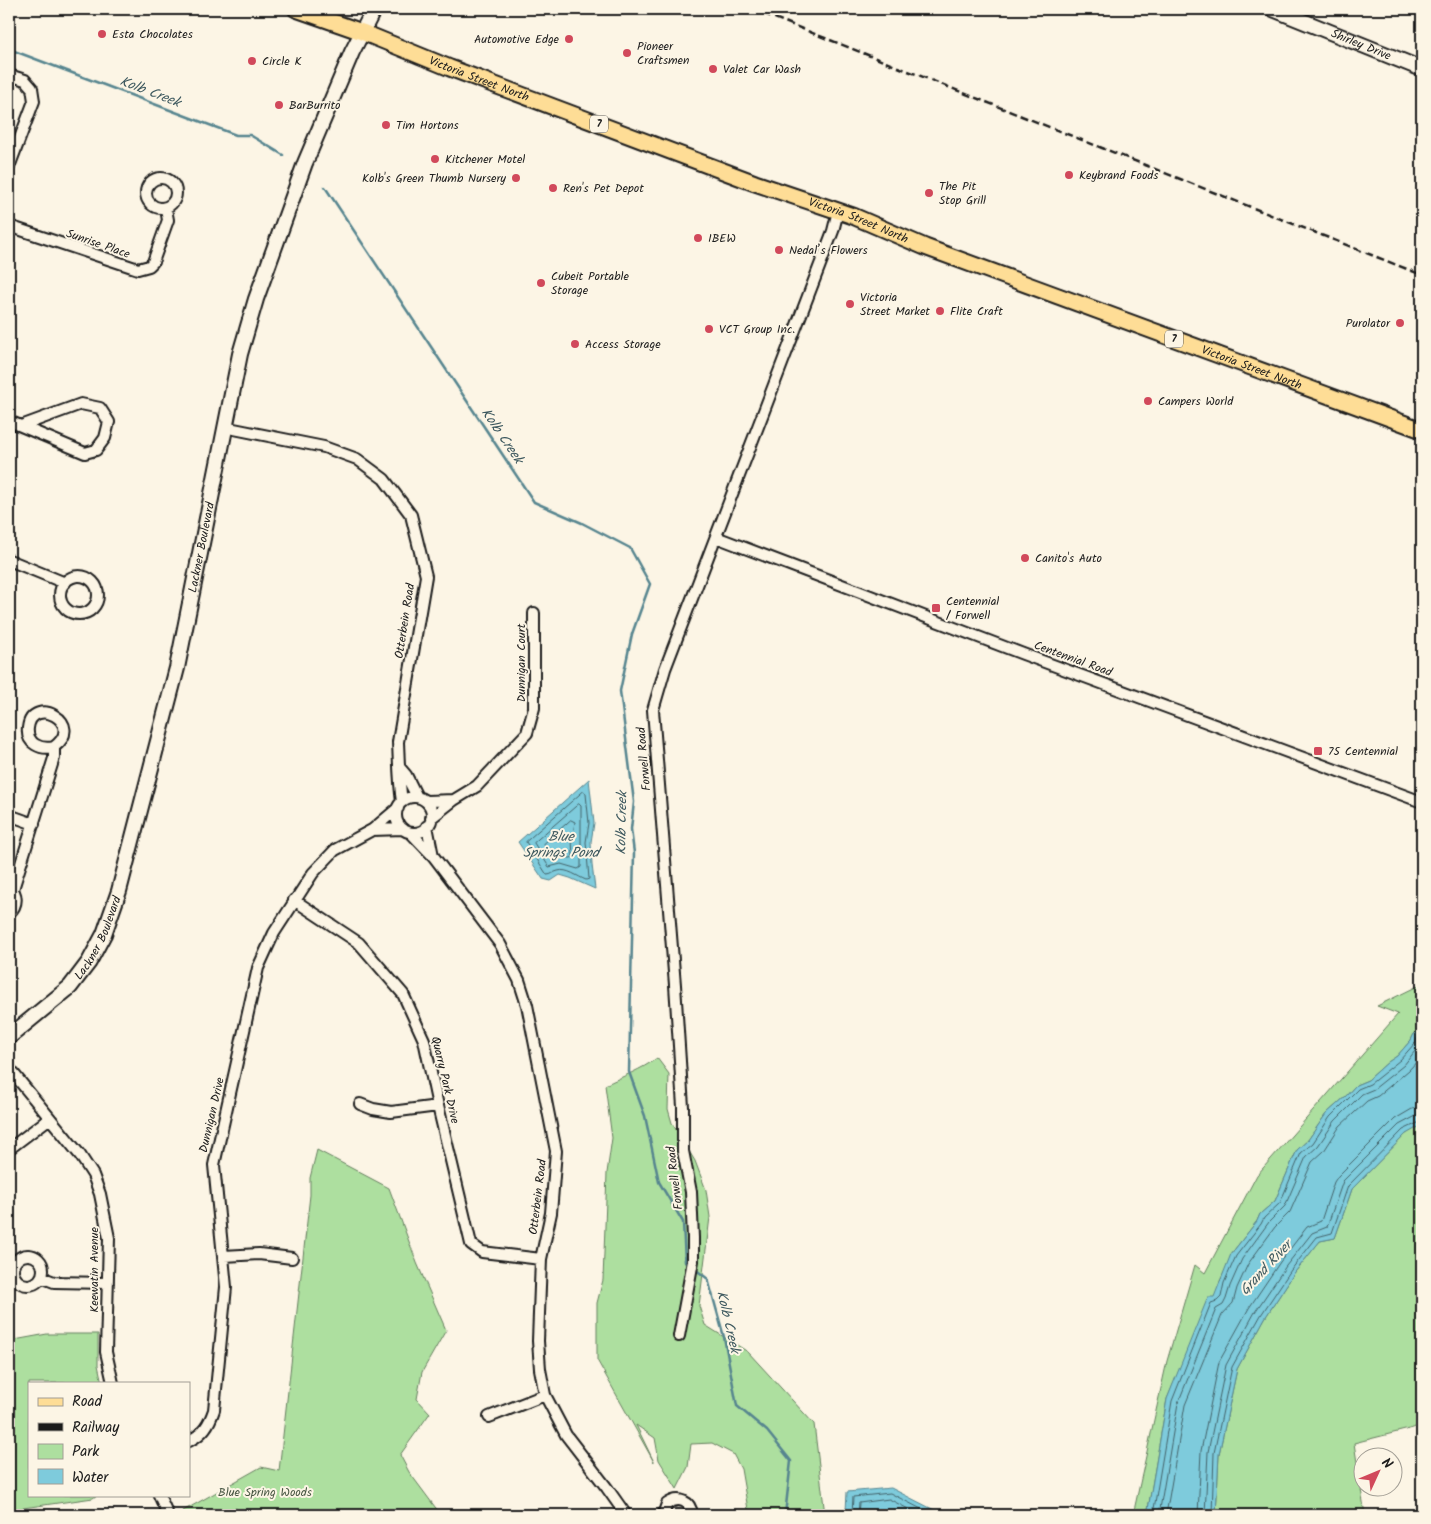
<svg xmlns="http://www.w3.org/2000/svg" width="1431" height="1524" viewBox="0 0 1431 1524" font-family="Kalam,sans-serif">
<style>
.green{fill:#addf9f;stroke:#647e5e}
.water{fill:#7ecbdc;stroke:#57858f}
.lines{fill:none;stroke-linecap:round;stroke-linejoin:round}
.shore{stroke:#436269;stroke-width:1}
.stream{stroke:#57858f;stroke-width:2.5}
.street-casing{stroke:#1c1c1c;stroke-width:14}
.secondary-casing{stroke:#1c1c1c;stroke-width:18}
.primary-casing{stroke:#1c1c1c;stroke-width:19}
.street{stroke:#fcf5e5;stroke-width:10}
.secondary{stroke:#fcf5e5;stroke-width:14}
.primary{stroke:#fedd96;stroke-width:15}
.rail{stroke:#1c1c1c;stroke-width:2.5;stroke-dasharray:8 4;stroke-linecap:butt}
.poi-dot{fill:#d1495b;stroke:#fcf5e5;stroke-width:2}
.labels{text-anchor:middle;dominant-baseline:central;stroke-width:4;stroke-linejoin:round;paint-order:stroke}
.shield{fill:#fcf5e5;stroke:#5f5d58;stroke-width:1}
.shield-label{font-size:11px;font-weight:bold;fill:#1c1c1c}
.poi-label{font-size:12px;fill:#1c1c1c;stroke:#fcf5e5;text-anchor:start}
.street-label{font-size:12px;fill:#1c1c1c;stroke:#fcf5e5}
.park-label{font-size:12px;fill:#485643;stroke:#fcf5e5}
.water-label{font-size:14px;font-style:italic;fill:#3e595f;stroke:#fcf5e5}
</style>
<rect width="100%" height="100%" fill="#fcf5e5"/>
<filter id="ink" filterUnits="userSpaceOnUse"><feTurbulence type="fractalNoise" baseFrequency=".02" numOctaves="2"/><feDisplacementMap in="SourceGraphic" scale="10" xChannelSelector="R" yChannelSelector="G"/><feConvolveMatrix kernelMatrix="1 2 1 2 8 2 1 2 1" color-interpolation-filters="sRGB"/></filter>
<g filter="url(#ink)">
<!-- green -->
<path class="green" d="M 1422,984 L 1422,1030 L 1414,1034 L 1411,1040 L 1397,1056 L 1388,1062 L 1368,1080 L 1356,1085 L 1346,1096 L 1326,1114 L 1308,1140 L 1297,1150 L 1275,1201 L 1260,1214 L 1257,1221 L 1231,1254 L 1229,1263 L 1220,1281 L 1217,1294 L 1188,1350 L 1167,1399 L 1147,1515 L 1133,1515 L 1167,1361 L 1195,1265 L 1205,1273 L 1257,1175 L 1398,1014 L 1377,1006 Z
M 657,1058 L 669,1074 L 668,1109 L 672,1123 L 695,1161 L 706,1190 L 710,1217 L 699,1306 L 705,1325 L 748,1352 L 814,1424 L 825,1515 L 749,1515 L 741,1469 L 733,1454 L 712,1443 L 691,1444 L 688,1467 L 677,1489 L 659,1460 L 655,1438 L 636,1425 L 654,1462 L 597,1360 L 597,1303 L 603,1280 L 607,1173 L 612,1138 L 605,1085 C 623,1076 641,1070 657,1058 Z
M 1422,1123 L 1422,1424 L 1413,1428 L 1354,1443 L 1365,1515 L 1216,1515 L 1219,1454 L 1237,1369 L 1265,1318 L 1295,1272 L 1320,1241 L 1335,1238 L 1352,1189 L 1406,1134 Z
M 317,1150 L 389,1188 L 417,1263 L 446,1330 L 422,1372 L 417,1399 L 430,1413 L 400,1455 L 409,1472 L 441,1515 L 240,1515 L 236,1508 L 220,1515 L 185,1515 L 183,1511 L 261,1467 L 279,1471 L 310,1195 L 310,1178 Z
M 47,1334 L 98,1334 L 98,1365 L 102,1383 L 29,1383 L 29,1495 L 97,1495 L 93,1498 L 9,1510 L 9,1341 Z"/>
<!-- water -->
<path class="water" d="M 589,779 L 594,823 L 591,842 L 592,865 L 595,889 L 570,878 L 560,875 L 551,881 L 543,879 L 518,842 Z
M 1422,1030 L 1422,1125 L 1406,1134 L 1352,1189 L 1335,1238 L 1320,1241 L 1295,1272 L 1265,1318 L 1237,1369 L 1219,1454 L 1216,1515 L 1147,1515 L 1167,1399 L 1208,1297 L 1214,1297 L 1231,1254 L 1257,1221 L 1260,1214 L 1275,1201 L 1297,1150 L 1308,1140 L 1326,1114 L 1346,1096 L 1356,1085 L 1368,1080 L 1388,1062 L 1397,1056 L 1411,1040 L 1414,1034 Z
M 891,1488 L 944,1515 L 847,1515 L 846,1511 L 847,1492 Z"/>
<g class="lines">
<!-- shore -->
<path class="shore" d="M 584,791 L 586,794 L 589,823 L 586,842 L 589,879 L 586,880 C 578,877 567,868 558,871 C 553,872 552,875 547,875 L 526,842 Z
M 579,804 L 581,806 L 581,867 L 578,869 L 561,864 L 549,867 L 534,843 Z
M 571,820 L 575,822 L 572,840 L 573,857 L 571,858 L 560,857 L 552,858 L 544,844 Z
M 852,1515 L 853,1497 L 890,1493 L 933,1515
M 858,1515 L 859,1503 L 889,1499 L 920,1515
M 1153,1515 L 1172,1401 L 1211,1303 L 1217,1301 L 1221,1297 L 1224,1283 L 1236,1256 L 1261,1224 L 1264,1218 L 1280,1203 L 1301,1153 L 1313,1143 L 1330,1117 L 1358,1089 L 1370,1084 L 1400,1060 L 1415,1043 L 1418,1037 L 1422,1035
M 1159,1515 L 1178,1403 L 1216,1309 L 1223,1305 L 1226,1299 L 1230,1286 L 1242,1259 L 1269,1222 L 1285,1206 L 1306,1157 L 1318,1146 L 1335,1121 L 1362,1094 L 1374,1089 L 1404,1065 L 1422,1042
M 1166,1515 L 1185,1405 L 1222,1315 L 1233,1303 L 1237,1288 L 1248,1264 L 1275,1227 L 1290,1212 L 1312,1162 L 1324,1151 L 1340,1126 L 1367,1101 L 1378,1096 L 1409,1070 L 1422,1056
M 1198,1515 L 1201,1451 L 1219,1362 L 1249,1308 L 1280,1262 L 1307,1227 L 1321,1221 L 1334,1182 L 1338,1176 L 1395,1119 L 1412,1109 L 1422,1107
M 1205,1515 L 1208,1452 L 1226,1365 L 1255,1312 L 1286,1266 L 1312,1233 L 1327,1227 L 1343,1181 L 1399,1125 L 1416,1116 L 1422,1115
M 1212,1515 L 1214,1453 L 1232,1367 L 1261,1315 L 1291,1270 L 1317,1237 L 1332,1233 L 1348,1186 L 1403,1130 L 1422,1121"/>
<!-- stream -->
<path class="stream" d="M 9,49 L 236,135 L 250,135 L 283,155
M 325,187 L 534,502 L 582,523 L 630,548 L 650,584 L 632,634 L 620,691 L 634,802 L 631,829 L 634,853 L 629,1072 L 645,1116 L 659,1182 L 683,1222 L 685,1262 L 688,1265
M 695,1269 L 708,1279 L 724,1337 L 737,1406 L 767,1431 L 791,1461 L 785,1515"/>
<!-- street casing -->
<g class="street-casing">
<path id="street" d="M 9,75 L 25,80 L 32,88 L 34,101 L 9,167
M146 193a15 15 0 1 1 30 0a15 15 0 1 1-30 0Z
M 9,226 L 138,269 L 149,266 L 153,262 L 168,220 L 166,209
M 9,421 L 85,453 L 96,450 L 105,438 L 109,422 L 100,408 L 81,404 L 21,426
M 224,427 L 324,447 L 357,459 L 384,479 L 411,515 L 426,576 L 398,742 C 399,762 399,782 402,802
M 716,537 L 1023,654 L 1422,802
M 9,560 L 65,583
M60 595a19 19 0 1 1 38 0a19 19 0 1 1-38 0Z
M 400,768 L 406,775 L 417,797
M396 815a18 18 0 1 1 36 0a18 18 0 1 1-36 0Z
M 426,801 L 454,800
M 9,815 L 34,824
M 431,818 L 454,800 L 477,786 L 527,733 L 534,708 L 534,613
M 427,826 L 433,856
M 372,830 L 403,829
M 411,833 L 434,857 L 500,944 L 519,980 L 527,1005 L 556,1151 L 551,1213 L 541,1259 L 538,1341 L 540,1369 L 545,1395 L 566,1435 L 607,1488 L 626,1515
M 13,889 L 54,758 L 54,747 C 87,723 32,694 28,728 C 26,744 41,750 54,747
M 294,900 L 359,943 L 403,994 L 424,1040 L 438,1106 L 471,1244 L 482,1252 L 541,1259
M 9,913 C 18,905 18,894 9,885
M 9,1068 L 80,1155 L 93,1175 L 100,1194 L 109,1238 L 106,1352 L 113,1383
M 360,1104 L 373,1109 L 391,1112 L 438,1106
M 9,1149 L 50,1118
M13 1270a15 15 0 1 1 30 0a15 15 0 1 1-30 0Z
M 224,1256 L 259,1254 L 292,1258
M 41,1277 L 54,1282 L 108,1283
M 679,1336 L 693,1261 L 693,1238 L 691,1192 L 683,1151 L 683,1107 L 675,985 L 653,710 L 665,669 L 833,231 L 838,211
M 489,1417 L 545,1395
M 189,1441 C 203,1434 209,1425 214,1410 L 226,1287 L 214,1165 L 258,968 L 274,933 L 313,873 L 335,850 L 372,830 L 398,808
M 159,1495 L 168,1515
M 663,1515 L 667,1504 C 679,1496 691,1501 692,1515"/>
</g>
<!-- secondary casing -->
<g class="secondary-casing">
<g id="secondary">
<path id="s1" d="M 1273,9 L 1422,69"/>
<path id="s2" d="M 9,1037 L 70,987 L 89,962 L 104,934 L 119,891 L 177,668 L 240,354 L 256,299 L 305,163 L 352,52 L 374,9"/>
</g>
</g>
<!-- primary casing -->
<g class="primary-casing">
<g id="primary">
<path id="s3" d="M 296,9 L 362,32 L 450,68 L 755,183 L 853,216 L 925,247 L 1422,430"/>
</g>
</g>
<!-- street -->
<use href="#street" class="street"/>
<!-- secondary -->
<use href="#secondary" class="secondary"/>
<!-- primary -->
<use href="#primary" class="primary"/>
<!-- rail -->
<path class="rail" d="M 752,9 L 1422,275"/>
</g>
</g>
<!-- markers -->
<g class="poi-dot">
<circle cx="102" cy="34" r="5"/>
<circle cx="569" cy="39" r="5"/>
<circle cx="627" cy="53" r="5"/>
<circle cx="252" cy="61" r="5"/>
<circle cx="713" cy="69" r="5"/>
<circle cx="279" cy="105" r="5"/>
<circle cx="386" cy="125" r="5"/>
<circle cx="435" cy="159" r="5"/>
<circle cx="1069" cy="175" r="5"/>
<circle cx="516" cy="178" r="5"/>
<circle cx="553" cy="188" r="5"/>
<circle cx="929" cy="193" r="5"/>
<circle cx="698" cy="238" r="5"/>
<circle cx="779" cy="250" r="5"/>
<circle cx="541" cy="283" r="5"/>
<circle cx="850" cy="304" r="5"/>
<circle cx="940" cy="311" r="5"/>
<circle cx="1400" cy="323" r="5"/>
<circle cx="709" cy="329" r="5"/>
<circle cx="575" cy="344" r="5"/>
<circle cx="1148" cy="401" r="5"/>
<circle cx="1025" cy="558" r="5"/>
<rect x="931" y="603" width="10" height="10" rx="2.5"/>
<rect x="1313" y="746" width="10" height="10" rx="2.5"/>
</g>
<g class="labels">
<!-- shield labels -->
<g class="shield">
<rect x="590" y="115.5" width="18" height="17" rx="4"/>
<rect x="1165" y="330.5" width="18" height="17" rx="4"/>
</g>
<g class="shield-label">
<text x="599" y="124">7</text>
<text x="1174" y="339">7</text>
</g>
<!-- poi labels -->
<g class="poi-label">
<text x="112" y="34">Esta Chocolates</text>
<text x="559" y="39" text-anchor="end">Automotive Edge</text>
<text x="637" y="46">Pioneer<tspan x="637" dy="14">Craftsmen</tspan></text>
<text x="262" y="61">Circle K</text>
<text x="723" y="69">Valet Car Wash</text>
<text x="289" y="105">BarBurrito</text>
<text x="396" y="125">Tim Hortons</text>
<text x="445" y="159">Kitchener Motel</text>
<text x="1079" y="175">Keybrand Foods</text>
<text x="506" y="178" text-anchor="end">Kolb's Green Thumb Nursery</text>
<text x="939" y="186">The Pit<tspan x="939" dy="14">Stop Grill</tspan></text>
<text x="563" y="188">Ren's Pet Depot</text>
<text x="708" y="238">IBEW</text>
<text x="789" y="250">Nedal’s Flowers</text>
<text x="551" y="276">Cubeit Portable<tspan x="551" dy="14">Storage</tspan></text>
<text x="860" y="297">Victoria<tspan x="860" dy="14">Street Market</tspan></text>
<text x="950" y="311">Flite Craft</text>
<text x="1390" y="323" text-anchor="end">Purolator</text>
<text x="719" y="329">VCT Group Inc.</text>
<text x="585" y="344">Access Storage</text>
<text x="1158" y="401">Campers World</text>
<text x="1035" y="558">Canito's Auto</text>
<text x="946" y="601">Centennial<tspan x="946" dy="14">/ Forwell</tspan></text>
<text x="1328" y="751">75 Centennial</text>
</g>
<!-- street labels -->
<g class="street-label">
<text stroke="none"><textPath href="#s1" startOffset="95">Shirley Drive</textPath></text>
<text stroke="none"><textPath href="#s3" startOffset="196">Victoria Street North</textPath></text>
<text stroke="none"><textPath href="#s3" startOffset="601">Victoria Street North</textPath></text>
<text transform="translate(98 244) rotate(19)">Sunrise Place</text>
<text stroke="none"><textPath href="#s3" startOffset="1021">Victoria Street North</textPath></text>
<text stroke="none"><textPath href="#s2" startOffset="541">Lackner Boulevard</textPath></text>
<text transform="translate(405 621) rotate(-81)">Otterbein Road</text>
<text transform="translate(1073 659) rotate(20)">Centennial Road</text>
<text transform="translate(521 663) rotate(-90)">Dunnigan Court</text>
<text transform="translate(644 759) rotate(-95)">Forwell Road</text>
<text stroke="none"><textPath href="#s2" startOffset="136">Lackner Boulevard</textPath></text>
<text transform="translate(445 1080) rotate(77)">Quarry Park Drive</text>
<text transform="translate(212 1115) rotate(-77)">Dunnigan Drive</text>
<text transform="translate(675 1178) rotate(-97)">Forwell Road</text>
<text transform="translate(538 1197) rotate(-83)">Otterbein Road</text>
<text transform="translate(94 1270) rotate(-90)">Keewatin Avenue</text>
</g>
<!-- park labels -->
<g class="park-label">
<text x="265" y="1492">Blue Spring Woods</text>
</g>
<!-- water labels -->
<g class="water-label">
<text transform="translate(150 92) rotate(21)">Kolb Creek</text>
<text transform="translate(502 436) rotate(56)">Kolb Creek</text>
<text transform="translate(622 823) rotate(-89)">Kolb Creek</text>
<text x="561" y="837">Blue<tspan x="561" dy="16">Springs Pond</tspan></text>
<text transform="translate(1266 1268) rotate(-47)">Grand River</text>
<text transform="translate(728 1322) rotate(77)">Kolb Creek</text>
</g>
</g>
<!-- margin -->
<rect width="1431" height="1524" fill="none" stroke="#fcf5e5" stroke-width="30"/>
<rect x="15" y="15" width="1401" height="1494" fill="none" stroke="#1c1c1c" stroke-width="2" filter="url(#ink)"/>
<!-- legend -->
<rect x="28" y="1382" width="162" height="115" fill="#fcf5e5" stroke="#a29e95"/>
<rect x="38" y="1398" width="25" height="8" fill="#fedd96" stroke="#a29e95"/>
<text x="72" y="1406" font-size="15" fill="#1c1c1c">Road</text>
<rect x="38" y="1423" width="25" height="8" fill="#1c1c1c" stroke="#a29e95"/>
<text x="72" y="1432" font-size="15" fill="#1c1c1c">Railway</text>
<rect x="38" y="1444" width="25" height="15" fill="#addf9f" stroke="#a29e95"/>
<text x="72" y="1456" font-size="15" fill="#1c1c1c">Park</text>
<rect x="38" y="1469" width="25" height="15" fill="#7ecbdc" stroke="#a29e95"/>
<text x="72" y="1482" font-size="15" fill="#1c1c1c">Water</text>
<!-- north arrow -->
<g transform="translate(1378 1472) rotate(46)"><circle r="24" fill="#fcf5e5" stroke="#a29e95"/>
<path d="M0-4L9 19L0 12L-9 19Z" fill="#d1495b"/>
<text y="-8" font-size="14" font-weight="bold" text-anchor="middle" fill="#1c1c1c">N</text>
</g>
</svg>
